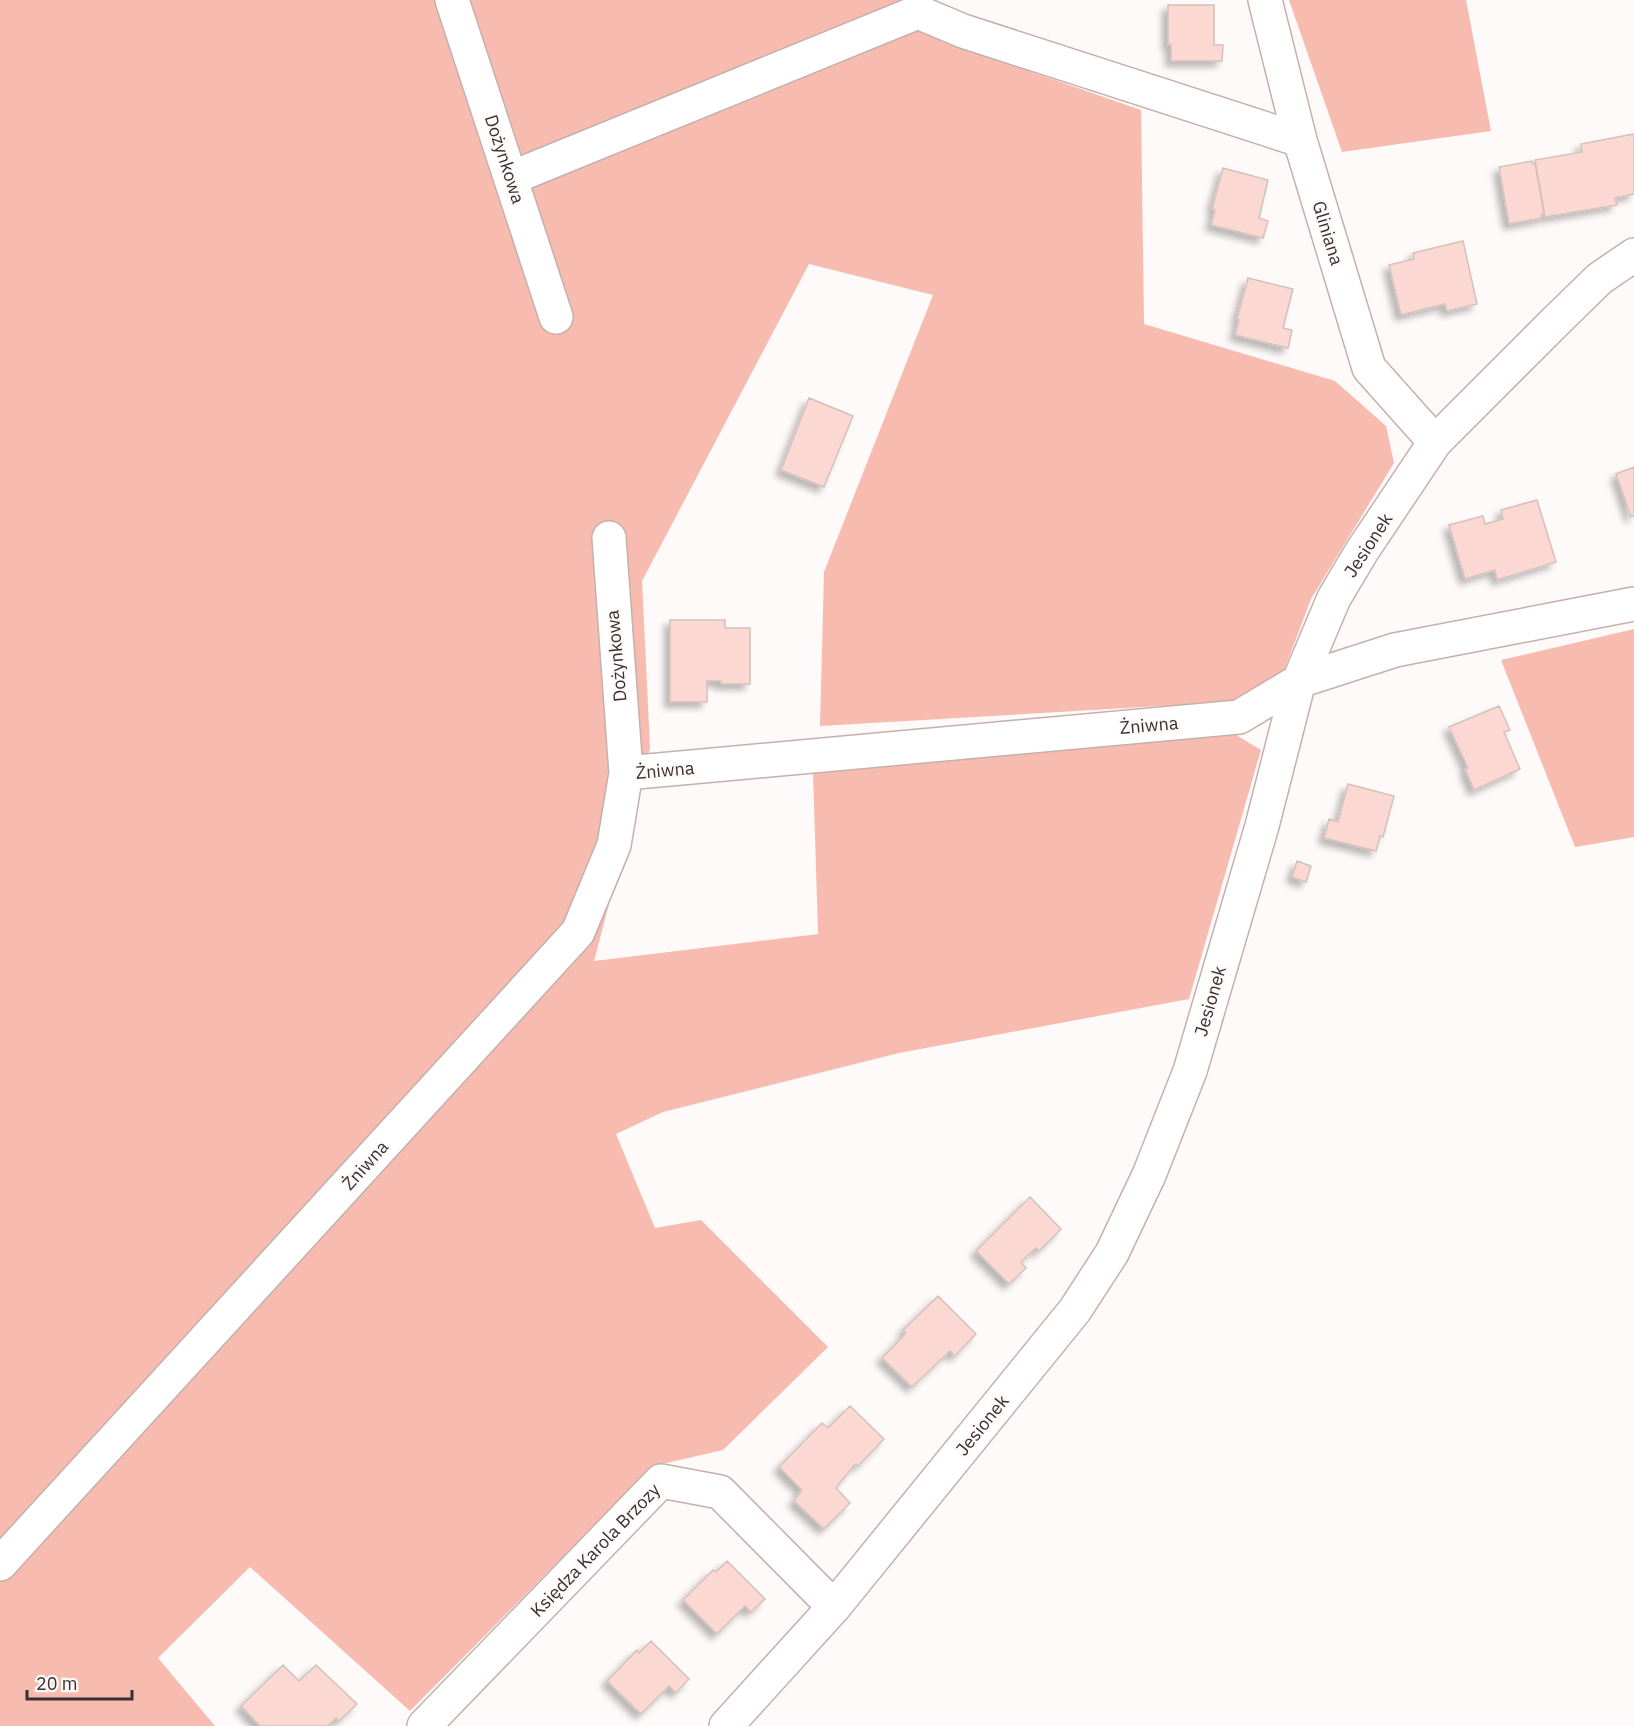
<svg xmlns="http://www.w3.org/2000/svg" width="1634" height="1726" viewBox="0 0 1634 1726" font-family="'IBM Plex Sans',sans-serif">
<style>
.green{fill:#f7bbaf}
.building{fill:#fbd9d2;stroke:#d4c0bc;stroke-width:1.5;filter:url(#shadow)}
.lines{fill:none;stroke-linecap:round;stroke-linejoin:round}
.minor-casing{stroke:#c4b0ac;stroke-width:36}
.minor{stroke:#fff;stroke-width:33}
.labels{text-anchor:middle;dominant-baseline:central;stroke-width:5;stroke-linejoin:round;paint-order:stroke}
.street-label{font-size:18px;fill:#38312f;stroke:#fefaf9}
</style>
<defs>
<filter id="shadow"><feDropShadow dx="-5.5" dy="5.5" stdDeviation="3" flood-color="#0004"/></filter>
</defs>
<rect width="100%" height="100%" fill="#fefaf9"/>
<!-- green -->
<path class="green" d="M 0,0 L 904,0 L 905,8 L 943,41 L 1141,110 L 1144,324 L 1335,381 L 1386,426 L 1394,463 L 1311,599 L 1282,676 L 1230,702 L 820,726 L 824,572 L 933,295 L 809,264 L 642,581 L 650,748 L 594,961 L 818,934 L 813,772 L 1236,735 L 1261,750 L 1189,999 L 899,1053 L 663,1112 L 616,1134 L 655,1228 L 701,1220 L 828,1347 L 723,1450 L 653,1466 L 410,1711 L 250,1567 L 158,1658 L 215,1726 L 0,1726 Z
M 1289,0 L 1466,0 L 1491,131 L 1342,152 Z
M 1634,629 L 1634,837 L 1575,847 L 1501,660 Z"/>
<!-- building -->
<path class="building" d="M 1168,5 L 1214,5 L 1214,45 L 1223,45 L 1222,61 L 1171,61 L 1171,45 L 1168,45 Z
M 1634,134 L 1634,194 L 1615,198 L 1617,205 L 1545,217 L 1535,160 L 1582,152 L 1581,144 Z
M 1532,161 L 1533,164 L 1535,163 L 1544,214 L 1541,215 L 1542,218 L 1509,224 L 1499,167 Z
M 1223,168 L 1268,180 L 1259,218 L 1268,221 L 1263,238 L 1211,225 L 1215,210 L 1212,209 Z
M 1463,241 L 1477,304 L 1447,311 L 1445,304 L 1401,315 L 1389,265 L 1414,259 L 1413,253 Z
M 1248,278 L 1293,289 L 1283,328 L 1292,330 L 1288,348 L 1235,335 L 1239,320 L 1237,319 Z
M 809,398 L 853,416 L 824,487 L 781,470 Z
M 1634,467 L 1634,516 L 1631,517 L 1616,474 Z
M 1537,500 L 1556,562 L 1497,580 L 1495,570 L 1465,579 L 1449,525 L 1483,516 L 1485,524 L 1503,519 L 1501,510 Z
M 670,620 L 725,620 L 725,628 L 750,628 L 750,684 L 721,684 L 721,681 L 707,681 L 707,702 L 670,702 Z
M 1499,706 L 1510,730 L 1504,732 L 1520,769 L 1474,790 L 1465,769 L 1468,768 L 1449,727 Z
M 1348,784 L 1394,796 L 1383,837 L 1380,836 L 1376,851 L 1324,838 L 1329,819 L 1338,822 Z
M 1297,861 L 1311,866 L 1306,882 L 1292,877 Z
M 1030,1197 L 1061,1229 L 1039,1251 L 1036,1248 L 1021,1262 L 1026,1268 L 1009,1284 L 976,1251 Z
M 938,1296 L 976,1334 L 955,1356 L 950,1351 L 912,1387 L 882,1358 L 906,1333 L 903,1330 Z
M 850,1406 L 884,1439 L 858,1466 L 855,1464 L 836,1488 L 850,1503 L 824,1529 L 794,1501 L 802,1490 L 779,1467 L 822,1423 L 828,1428 Z
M 727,1561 L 765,1599 L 751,1612 L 745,1606 L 717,1634 L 683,1600 L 713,1570 L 716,1572 Z
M 651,1641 L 689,1679 L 676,1693 L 669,1686 L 641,1714 L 607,1681 L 637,1650 L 639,1653 Z
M 283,1665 L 299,1681 L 316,1665 L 357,1704 L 339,1721 L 336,1718 L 328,1726 L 260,1726 L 241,1706 Z"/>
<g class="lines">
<!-- minor casing -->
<g class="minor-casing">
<path id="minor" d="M 452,0 L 556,317
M 1265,0 L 1300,140 L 1369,368 L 1435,442
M 511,178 L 918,12 L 963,31 L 1300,140
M 626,773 L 1239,717 L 1299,681 L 1395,650 L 1634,604
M 0,1564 L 578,932 L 614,845 L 626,773 L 609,538
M 424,1726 L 661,1481 L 720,1492 L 834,1607
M 726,1726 L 834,1607 L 1075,1310 L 1112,1253 L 1149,1175 L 1190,1071 L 1262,826 L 1299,681 L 1334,598 L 1362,551 L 1435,442 L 1552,325 L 1599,279 L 1634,255"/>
</g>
<!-- minor -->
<use href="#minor" class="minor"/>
</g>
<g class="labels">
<!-- street labels -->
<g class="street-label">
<text transform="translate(505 159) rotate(72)">Dożynkowa</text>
<text transform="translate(1328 233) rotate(73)">Gliniana</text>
<text transform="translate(1368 545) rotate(-57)">Jesionek</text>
<text transform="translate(616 656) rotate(-95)">Dożynkowa</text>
<text transform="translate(1149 725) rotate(-5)">Żniwna</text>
<text transform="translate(665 770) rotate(-5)">Żniwna</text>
<text transform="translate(1210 1001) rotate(-74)">Jesionek</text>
<text transform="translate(365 1165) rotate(-48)">Żniwna</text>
<text transform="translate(982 1425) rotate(-51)">Jesionek</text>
<text transform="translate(595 1550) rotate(-46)">Księdza Karola Brzozy</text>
</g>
</g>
<!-- scale -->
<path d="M27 1690v9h105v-9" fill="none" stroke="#38312f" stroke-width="3"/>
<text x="36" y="1690" font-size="18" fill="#38312f" stroke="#fefaf9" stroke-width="4.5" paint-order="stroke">20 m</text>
</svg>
